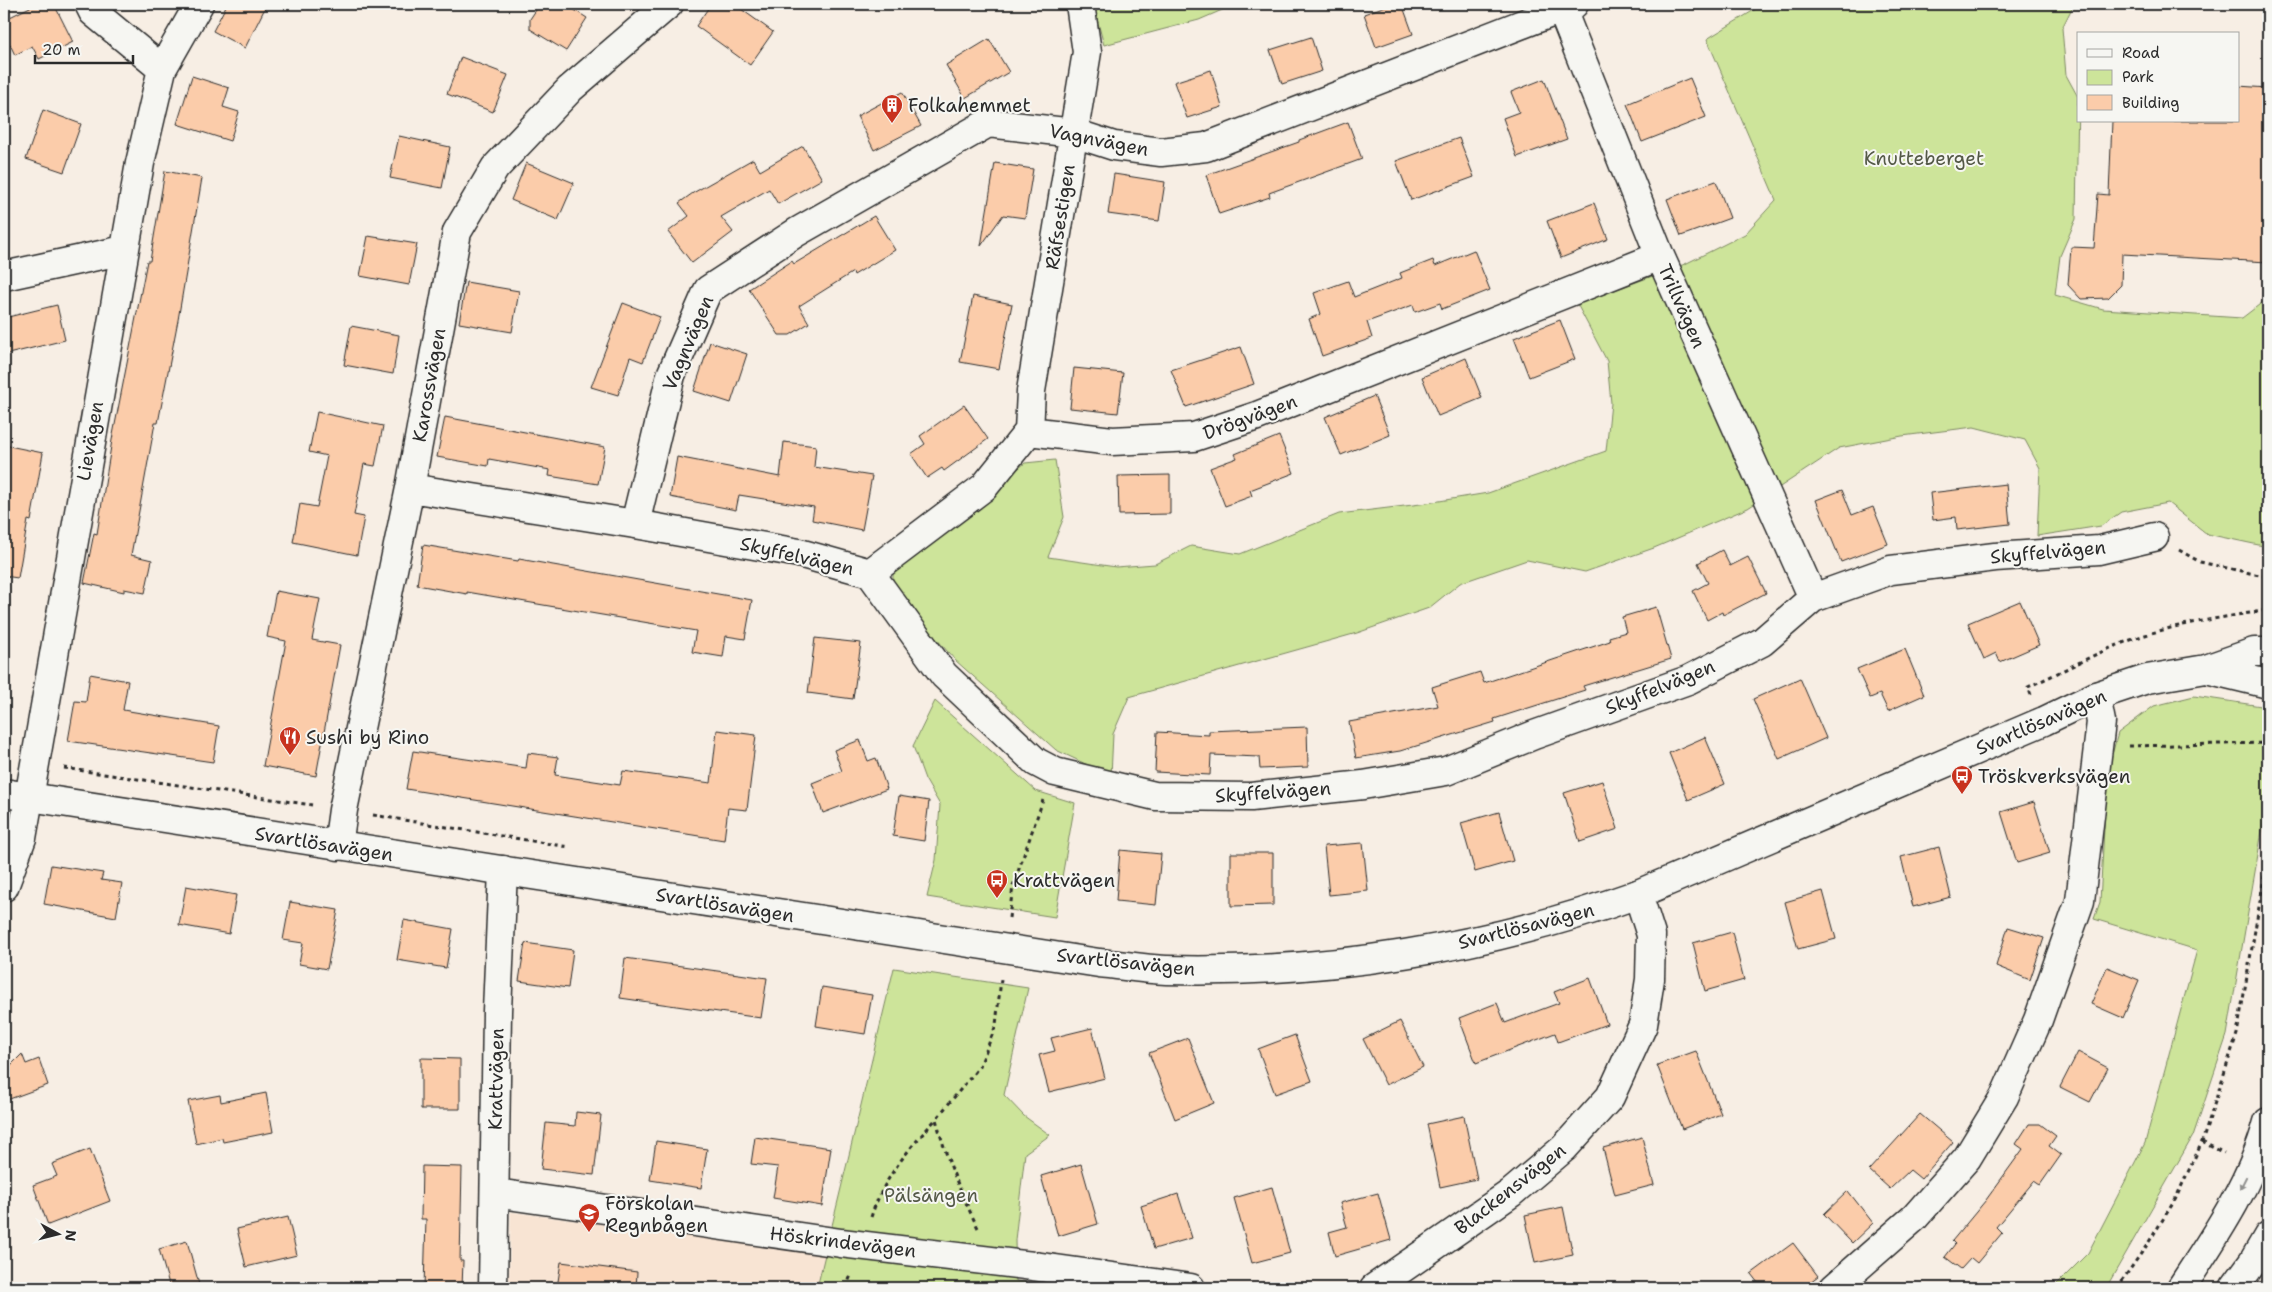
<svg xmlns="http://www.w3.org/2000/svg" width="2272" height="1292" viewBox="0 0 2272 1292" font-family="'Shantell Sans',sans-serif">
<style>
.built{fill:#f8e4d3}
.green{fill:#cde49a;stroke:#7c8862}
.building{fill:#fbccaa;stroke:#2b2b2b}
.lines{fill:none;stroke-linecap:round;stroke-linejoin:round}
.minor-casing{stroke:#2b2b2b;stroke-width:31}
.tertiary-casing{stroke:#2b2b2b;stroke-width:31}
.secondary-casing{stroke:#2b2b2b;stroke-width:31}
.path{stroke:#2b2b2b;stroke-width:3;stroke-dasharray:4 4;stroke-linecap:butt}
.minor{stroke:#f6f6f2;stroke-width:28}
.tertiary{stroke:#f6f6f2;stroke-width:28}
.secondary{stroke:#f6f6f2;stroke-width:28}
.oneway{fill:#90908e}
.labels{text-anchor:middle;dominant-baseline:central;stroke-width:4;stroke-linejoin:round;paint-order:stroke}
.poi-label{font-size:19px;fill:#2b2b2b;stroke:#f6f6f2;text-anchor:start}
.street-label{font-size:19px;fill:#2b2b2b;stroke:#f6f6f2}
.park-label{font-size:19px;fill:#545947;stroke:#f6f6f2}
</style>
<rect width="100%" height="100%" fill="#f7eee4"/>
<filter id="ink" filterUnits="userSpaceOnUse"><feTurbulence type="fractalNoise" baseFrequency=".02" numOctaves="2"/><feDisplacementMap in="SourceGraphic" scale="10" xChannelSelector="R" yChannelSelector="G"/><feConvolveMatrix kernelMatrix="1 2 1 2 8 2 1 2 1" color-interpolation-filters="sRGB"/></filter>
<g filter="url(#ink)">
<!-- built -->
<path class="built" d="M 511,1212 L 826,1255 L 817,1288 L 509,1288 Z"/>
<!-- green -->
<path class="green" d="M 1093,4 L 1236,4 L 1199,20 L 1104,45 Z
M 1764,4 L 2074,4 L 2062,28 L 2066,75 L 2078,97 L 2076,219 L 2060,256 L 2055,295 L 2103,309 L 2242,318 L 2268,298 L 2268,547 L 2207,534 L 2168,503 L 2121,512 L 2101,526 L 2037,536 L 2040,468 L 2025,440 L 1974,427 L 1902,436 L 1839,448 L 1748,508 L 1654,548 L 1585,572 L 1527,560 L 1460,583 L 1429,608 L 1357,633 L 1129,697 L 1113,734 L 1111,776 L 1056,750 L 955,660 L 893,589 L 893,566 L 922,546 L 1025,463 L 1055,460 L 1064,517 L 1048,557 L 1116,567 L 1155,564 L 1191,546 L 1240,554 L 1339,514 L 1421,504 L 1488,493 L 1606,451 L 1611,403 L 1607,361 L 1577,304 L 1685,264 L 1745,234 L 1776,200 L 1707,39 Z
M 2194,696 L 2268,707 L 2268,796 L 2227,1035 L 2193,1136 L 2106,1288 L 2053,1288 L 2088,1253 L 2145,1143 L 2197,950 L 2094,919 L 2100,902 L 2107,773 L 2118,733 L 2154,706 Z
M 935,701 L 1036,791 L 1075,803 L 1055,917 L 927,897 L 936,860 L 940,805 L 925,779 L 913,746 Z
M 894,968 L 1028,988 L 1004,1095 L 1024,1116 L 1050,1135 L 1025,1153 L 1015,1240 L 1016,1281 L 1074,1288 L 817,1288 Z"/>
<!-- building -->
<path class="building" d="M 36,4 L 54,4 L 73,42 L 39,59 L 32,46 L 15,55 L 4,32 L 4,20 Z
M 227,4 L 267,4 L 245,48 L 213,31 Z
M 540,4 L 565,4 L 587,18 L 566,51 L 530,29 L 530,19 Z
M 711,4 L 734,4 L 773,32 L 750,65 L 696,26 Z
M 1391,4 L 1402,4 L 1413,34 L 1376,47 L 1364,14 Z
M 1311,37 L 1322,71 L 1282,84 L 1270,50 Z
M 989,39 L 1009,72 L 965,98 L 946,65 Z
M 461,57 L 508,75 L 493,112 L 447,94 Z
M 1211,70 L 1222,107 L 1187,118 L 1174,82 Z
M 192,76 L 229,88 L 223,107 L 239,112 L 230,141 L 177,124 Z
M 1690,78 L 1706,117 L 1642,142 L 1627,104 Z
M 1544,79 L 1567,139 L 1517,157 L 1503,118 L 1519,112 L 1511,92 Z
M 2238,86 L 2268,88 L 2268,262 L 2122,254 L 2121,285 L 2108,298 L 2081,299 L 2068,285 L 2071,247 L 2094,248 L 2098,194 L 2109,195 L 2112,121 L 2238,121 Z
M 902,92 L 921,126 L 874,150 L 857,116 Z
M 43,110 L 81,124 L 64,172 L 26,159 Z
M 1348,122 L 1362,159 L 1269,193 L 1270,197 L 1219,214 L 1206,175 L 1299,142 L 1299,140 Z
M 399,136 L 450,147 L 442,188 L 390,178 Z
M 1459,138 L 1474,177 L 1411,200 L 1396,161 Z
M 803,146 L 822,179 L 778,204 L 769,189 L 721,217 L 733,232 L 692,263 L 668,232 L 689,216 L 679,203 L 693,193 L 753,159 L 760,171 Z
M 526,163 L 574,183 L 558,220 L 511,200 Z
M 995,163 L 1033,169 L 1025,218 L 1003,215 L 981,246 Z
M 165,171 L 202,178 L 178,320 L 158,423 L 155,423 L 131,555 L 152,560 L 145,593 L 124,589 L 124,592 L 84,583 L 94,533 L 97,534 L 112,440 L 147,261 L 150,261 Z
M 1114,174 L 1165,182 L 1159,221 L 1108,214 Z
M 1716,181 L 1730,218 L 1681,236 L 1667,199 Z
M 1594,203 L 1608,239 L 1561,258 L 1547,221 Z
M 874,216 L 895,250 L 854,275 L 853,272 L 799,306 L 809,323 L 790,335 L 779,335 L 749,289 L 792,261 L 794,264 Z
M 368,236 L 417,244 L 409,285 L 360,276 Z
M 1474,250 L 1490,290 L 1442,309 L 1440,303 L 1415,312 L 1413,305 L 1367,322 L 1372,338 L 1322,356 L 1309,319 L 1321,314 L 1314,293 L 1348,281 L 1354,297 L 1402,278 L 1400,273 L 1433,260 L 1435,266 Z
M 466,282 L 519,291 L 512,332 L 459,323 Z
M 973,296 L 1012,304 L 999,369 L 960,362 Z
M 623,303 L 660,317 L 643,362 L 630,357 L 618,395 L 591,387 Z
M 57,305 L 65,340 L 4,355 L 4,318 Z
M 1560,320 L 1575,359 L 1529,377 L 1514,338 Z
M 351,326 L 399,335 L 393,374 L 344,365 Z
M 710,342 L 747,354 L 731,403 L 694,391 Z
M 1241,347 L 1254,384 L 1186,407 L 1171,370 Z
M 1466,358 L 1482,398 L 1438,416 L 1422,377 Z
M 1074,368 L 1123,373 L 1118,413 L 1070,408 Z
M 1374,396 L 1390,435 L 1341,455 L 1325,417 Z
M 964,405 L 988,439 L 944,471 L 942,468 L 927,478 L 911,454 L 925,444 L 920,436 Z
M 317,412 L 383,426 L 375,466 L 364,464 L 354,515 L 364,517 L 357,555 L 293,542 L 300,504 L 317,507 L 327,456 L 309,452 Z
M 445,417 L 605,447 L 598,484 L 549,476 L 550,470 L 489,459 L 488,466 L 437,457 Z
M 1279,436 L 1294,473 L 1250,490 L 1252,496 L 1225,506 L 1210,468 L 1237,458 L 1235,454 Z
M 784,442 L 816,446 L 814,467 L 872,476 L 862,530 L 812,520 L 814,507 L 739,495 L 736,510 L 670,497 L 677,457 L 780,477 Z
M 4,445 L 43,453 L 31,521 L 28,520 L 18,578 L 4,576 Z
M 1170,475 L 1170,514 L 1119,515 L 1118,476 Z
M 2006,484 L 2010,524 L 1957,530 L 1956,517 L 1933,520 L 1930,493 Z
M 1842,490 L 1852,515 L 1873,507 L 1888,544 L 1841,562 L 1816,500 Z
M 423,545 L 518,561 L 519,559 L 752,600 L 745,639 L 726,636 L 723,657 L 692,652 L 696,631 L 467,592 L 467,594 L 417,585 Z
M 1722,550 L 1730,566 L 1748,557 L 1766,593 L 1723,615 L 1722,612 L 1707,620 L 1693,591 L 1708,583 L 1698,563 Z
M 276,591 L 320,599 L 312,640 L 340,645 L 316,776 L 263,766 L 286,641 L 267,637 Z
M 2020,601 L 2039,645 L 2000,662 L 1996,653 L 1984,659 L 1968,623 Z
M 1656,607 L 1671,659 L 1583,686 L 1585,690 L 1494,719 L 1495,722 L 1400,751 L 1356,758 L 1349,722 L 1438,706 L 1432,687 L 1480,672 L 1484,683 L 1610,641 L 1609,637 L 1626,632 L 1622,617 Z
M 815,638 L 861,643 L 853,699 L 808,693 Z
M 1905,649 L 1924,695 L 1888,711 L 1880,694 L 1870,698 L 1857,669 Z
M 90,674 L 128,681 L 123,710 L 219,726 L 213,762 L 68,741 L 75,701 L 86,702 Z
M 1800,678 L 1826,738 L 1779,759 L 1753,699 Z
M 1307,727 L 1308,767 L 1260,769 L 1259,757 L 1211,755 L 1210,775 L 1155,772 L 1157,732 L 1209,735 L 1209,731 Z
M 717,730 L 756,735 L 747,810 L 728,808 L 724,840 L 406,789 L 413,751 L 526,768 L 528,753 L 558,757 L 555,775 L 620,785 L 623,771 L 711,783 Z
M 1705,737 L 1725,784 L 1688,800 L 1669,753 Z
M 860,740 L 868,761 L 876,758 L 887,789 L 823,813 L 812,783 L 842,771 L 834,750 Z
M 1602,781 L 1618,829 L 1580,842 L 1564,793 Z
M 899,796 L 929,801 L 924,841 L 893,836 Z
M 2034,802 L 2050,853 L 2017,863 L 2001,812 Z
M 1499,812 L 1513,861 L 1475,872 L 1461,823 Z
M 1363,843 L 1368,891 L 1329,895 L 1324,846 Z
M 1939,847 L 1951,897 L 1913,907 L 1901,857 Z
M 1120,850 L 1161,854 L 1156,905 L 1116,901 Z
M 1231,853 L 1273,853 L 1273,905 L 1231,906 Z
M 51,865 L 103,873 L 101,880 L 122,883 L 116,917 L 44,904 Z
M 186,886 L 236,895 L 229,934 L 179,925 Z
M 1823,891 L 1836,939 L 1798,949 L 1785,902 Z
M 290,902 L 338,910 L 327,969 L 299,964 L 303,943 L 283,940 Z
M 404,920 L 453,929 L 446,968 L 397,960 Z
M 2008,927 L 2044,938 L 2030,980 L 1996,966 Z
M 1732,932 L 1744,980 L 1705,991 L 1693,943 Z
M 525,943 L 573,950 L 568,988 L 519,981 Z
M 625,958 L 767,978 L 761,1018 L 620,998 Z
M 2107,967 L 2139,980 L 2123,1018 L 2091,1004 Z
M 1590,978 L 1607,1024 L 1558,1042 L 1555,1033 L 1476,1063 L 1459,1018 L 1497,1003 L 1505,1023 L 1559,1003 L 1554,992 Z
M 822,987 L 872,995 L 865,1034 L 816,1026 Z
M 1400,1021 L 1423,1067 L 1386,1085 L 1363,1039 Z
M 1092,1028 L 1105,1078 L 1049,1092 L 1039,1055 L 1055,1051 L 1051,1038 Z
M 1295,1035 L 1312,1081 L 1275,1094 L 1258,1049 Z
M 1188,1038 L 1214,1103 L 1175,1119 L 1149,1053 Z
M 1696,1051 L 1721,1114 L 1682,1129 L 1657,1065 Z
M 2078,1052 L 2108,1068 L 2090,1102 L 2060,1087 Z
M 22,1054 L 26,1064 L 39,1059 L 48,1085 L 4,1101 L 4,1072 Z
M 421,1058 L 460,1059 L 460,1109 L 421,1109 Z
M 266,1093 L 273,1132 L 223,1142 L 222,1138 L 196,1144 L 188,1101 L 220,1095 L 221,1102 Z
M 576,1112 L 601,1115 L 594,1175 L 541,1169 L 546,1123 L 575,1126 Z
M 1920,1114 L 1953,1142 L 1921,1179 L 1910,1170 L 1890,1189 L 1869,1170 Z
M 1464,1116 L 1477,1179 L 1440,1187 L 1427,1124 Z
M 2029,1124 L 2040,1124 L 2056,1136 L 2049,1146 L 2061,1155 L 2040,1185 L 2034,1181 L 1996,1227 L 2002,1233 L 1977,1263 L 1971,1258 L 1961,1269 L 1945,1257 L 1955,1244 L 1952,1241 L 1986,1200 L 2023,1149 L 2016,1144 Z
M 755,1137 L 831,1148 L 822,1206 L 773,1198 L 778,1167 L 751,1164 Z
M 1642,1137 L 1654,1185 L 1615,1195 L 1603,1148 Z
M 656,1141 L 707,1149 L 701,1188 L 650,1180 Z
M 90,1149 L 110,1201 L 48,1225 L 33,1185 L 57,1176 L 52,1164 Z
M 1081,1164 L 1098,1224 L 1058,1236 L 1041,1176 Z
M 422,1166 L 462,1167 L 460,1261 L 463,1261 L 462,1288 L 424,1288 L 426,1219 L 421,1219 Z
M 1272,1187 L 1290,1253 L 1252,1263 L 1234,1198 Z
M 1848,1191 L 1873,1223 L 1852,1243 L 1824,1214 Z
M 1378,1193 L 1391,1240 L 1335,1256 L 1329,1232 L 1347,1227 L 1340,1203 Z
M 1178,1194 L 1192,1238 L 1154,1249 L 1141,1206 Z
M 1563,1207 L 1573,1255 L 1535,1263 L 1525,1215 Z
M 288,1217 L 297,1255 L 246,1267 L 237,1229 Z
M 187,1241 L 200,1288 L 170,1288 L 159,1249 Z
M 1793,1243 L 1818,1276 L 1802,1288 L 1762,1288 L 1751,1274 Z
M 561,1262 L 637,1272 L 636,1288 L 557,1288 Z"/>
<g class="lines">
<!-- minor casing -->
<g class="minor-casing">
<path id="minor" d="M 89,4 L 93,12 L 162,69
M 1562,10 L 1660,256 L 1813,598
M 4,276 L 124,250
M 1029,431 L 1031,391 L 1087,52 L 1080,4
M 410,488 L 635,524 L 799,553 L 870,573 L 944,675 L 1036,762 L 1055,772 L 1155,796 L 1251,797 L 1363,785 L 1446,771 L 1534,735 L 1688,680 L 1762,642 L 1813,598 L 1891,570 L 1995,557 L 2099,550 L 2154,537
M 635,524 L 671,375 L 708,290 L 797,232 L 988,123 L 1074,133 L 1114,146 L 1161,152 L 1206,147 L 1574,4
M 870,573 L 984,487 L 1029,431 L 1112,441 L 1194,437 L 1257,416 L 1660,256
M 338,846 L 343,810 L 410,488 L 457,232 L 495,168 L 570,89 L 669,4
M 4,887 L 22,838 L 140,163 L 162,69 L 199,4
M 495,1193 L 841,1243 L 1033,1266 L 1191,1288
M 493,1288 L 497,1011 L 503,870
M 1374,1288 L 1511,1193 L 1564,1148 L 1610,1097 L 1643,1025 L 1650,979 L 1651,935 L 1638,894
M 1834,1288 L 1915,1217 L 1967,1158 L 2004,1097 L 2038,1020 L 2080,901 L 2101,722 L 2096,696"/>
</g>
<!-- tertiary casing -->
<g class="tertiary-casing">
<path id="tertiary" d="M 2206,669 L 2268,684
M 4,793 L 1099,963 C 1121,965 1144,969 1166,970 C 1326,974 1488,948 1638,894 L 2044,721 L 2096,696 L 2147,679 L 2206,669 L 2254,652 L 2268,652"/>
</g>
<!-- secondary casing -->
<g class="secondary-casing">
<path id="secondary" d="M 2181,1288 C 2215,1236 2252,1182 2268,1122
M 2234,1288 L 2253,1262 L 2268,1236"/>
</g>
<!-- path -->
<path class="path" d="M 2179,550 L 2200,562 L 2268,577
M 2031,695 L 2028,687 C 2070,668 2113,643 2159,631 C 2195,621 2232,616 2268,610
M 2129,746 L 2268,743
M 64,768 L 312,805
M 373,815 L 569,847
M 1009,918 L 1013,886 L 1043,800
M 2202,1142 L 2224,1153
M 871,1217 C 884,1177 908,1150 936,1119
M 978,1228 C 960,1192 946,1158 936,1119 L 980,1066 L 996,1025 L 1001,979
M 846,1288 L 851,1275
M 2117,1288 L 2147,1245 L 2175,1200 L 2202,1142 L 2237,1034 L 2268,855"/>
<!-- minor -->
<use href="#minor" class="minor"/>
<!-- tertiary -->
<use href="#tertiary" class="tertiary"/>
<!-- secondary -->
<use href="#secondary" class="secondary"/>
</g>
<!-- one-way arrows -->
<defs><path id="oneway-solid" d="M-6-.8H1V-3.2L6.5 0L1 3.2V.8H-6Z" transform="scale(1.25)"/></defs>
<use class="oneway" href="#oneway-solid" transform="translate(2243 1183) rotate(117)"/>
</g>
<!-- icons -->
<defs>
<g id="building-pin" transform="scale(1.125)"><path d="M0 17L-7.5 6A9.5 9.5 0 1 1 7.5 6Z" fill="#c8321e" stroke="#f6f6f2"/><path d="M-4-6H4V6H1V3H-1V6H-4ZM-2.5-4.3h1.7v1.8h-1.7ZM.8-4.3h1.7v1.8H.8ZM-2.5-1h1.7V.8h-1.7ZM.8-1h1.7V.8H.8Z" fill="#fff"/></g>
<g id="restaurant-pin" transform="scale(1.125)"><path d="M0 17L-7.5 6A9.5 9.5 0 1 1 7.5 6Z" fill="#c8321e" stroke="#f6f6f2"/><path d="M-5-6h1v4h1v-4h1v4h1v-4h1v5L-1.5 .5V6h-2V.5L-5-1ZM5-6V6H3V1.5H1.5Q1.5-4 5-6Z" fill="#fff"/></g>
<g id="bus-pin" transform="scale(1.125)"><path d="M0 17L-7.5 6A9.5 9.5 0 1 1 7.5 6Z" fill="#c8321e" stroke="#f6f6f2"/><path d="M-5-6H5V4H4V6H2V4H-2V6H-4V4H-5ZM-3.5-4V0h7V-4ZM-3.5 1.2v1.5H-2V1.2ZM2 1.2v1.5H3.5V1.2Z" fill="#fff"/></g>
<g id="school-pin" transform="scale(1.125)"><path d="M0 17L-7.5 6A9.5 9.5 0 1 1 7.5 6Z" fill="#c8321e" stroke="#f6f6f2"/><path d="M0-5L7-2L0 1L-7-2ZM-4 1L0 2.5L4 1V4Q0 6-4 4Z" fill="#fff"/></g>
</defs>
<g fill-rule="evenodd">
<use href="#building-pin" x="892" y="105"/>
<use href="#restaurant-pin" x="290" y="737"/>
<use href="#bus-pin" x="1962" y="776"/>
<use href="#bus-pin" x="997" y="880"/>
<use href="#school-pin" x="589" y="1214"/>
</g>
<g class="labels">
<!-- poi labels -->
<g class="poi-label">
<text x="908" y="105">Folkahemmet</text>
<text x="306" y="737">Sushi by Rino</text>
<text x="1978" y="776">Tröskverksvägen</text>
<text x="1013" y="880">Krattvägen</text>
<text x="605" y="1203">Förskolan<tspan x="605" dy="22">Regnbågen</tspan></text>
</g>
<!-- street labels -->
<g class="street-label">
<text transform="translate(1099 140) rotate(11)">Vagnvägen</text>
<text transform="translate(1060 217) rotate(-81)">Räfsestigen</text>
<text transform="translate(1682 306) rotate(66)">Trillvägen</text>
<text transform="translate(688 343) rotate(-67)">Vagnvägen</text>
<text transform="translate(429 385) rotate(-80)">Karossvägen</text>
<text transform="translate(1250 417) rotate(-20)">Drögvägen</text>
<text transform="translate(90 441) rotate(-80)">Lievägen</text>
<text transform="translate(2048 552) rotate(-5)">Skyffelvägen</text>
<text transform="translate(797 556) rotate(13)">Skyffelvägen</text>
<text transform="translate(1660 687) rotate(-22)">Skyffelvägen</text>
<text transform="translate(2041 722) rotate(-23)">Svartlösavägen</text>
<text transform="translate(1273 792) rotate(-4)">Skyffelvägen</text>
<text transform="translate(324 844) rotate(9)">Svartlösavägen</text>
<text transform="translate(725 905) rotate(9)">Svartlösavägen</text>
<text transform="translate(1526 926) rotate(-14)">Svartlösavägen</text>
<text transform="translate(1126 962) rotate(6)">Svartlösavägen</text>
<text transform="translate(496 1079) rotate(-89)">Krattvägen</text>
<text transform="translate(1510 1189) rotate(-38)">Blackensvägen</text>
<text transform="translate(843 1242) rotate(7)">Höskrindevägen</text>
</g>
<!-- park labels -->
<g class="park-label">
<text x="1924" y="158">Knutteberget</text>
<text x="931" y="1195">Pälsängen</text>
</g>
</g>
<!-- margin -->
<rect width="2272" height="1292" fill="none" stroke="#f6f6f2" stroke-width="20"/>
<rect x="10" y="10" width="2252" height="1272" fill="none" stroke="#2b2b2b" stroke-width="2" filter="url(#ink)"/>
<!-- legend -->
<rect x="2077" y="32" width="162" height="90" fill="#f6f6f2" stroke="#a5a5a2"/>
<rect x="2087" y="49" width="25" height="8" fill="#f6f6f2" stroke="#a5a5a2"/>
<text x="2122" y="58" font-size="15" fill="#2b2b2b">Road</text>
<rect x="2087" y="70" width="25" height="15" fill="#cde49a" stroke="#a5a5a2"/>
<text x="2122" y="82" font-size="15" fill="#2b2b2b">Park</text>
<rect x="2087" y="95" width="25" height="15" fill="#fbccaa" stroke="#a5a5a2"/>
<text x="2122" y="108" font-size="15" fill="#2b2b2b">Building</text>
<!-- north arrow -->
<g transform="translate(58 1234) rotate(97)" stroke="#f6f6f2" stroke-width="4" paint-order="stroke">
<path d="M0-4L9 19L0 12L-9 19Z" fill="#2b2b2b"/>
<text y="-8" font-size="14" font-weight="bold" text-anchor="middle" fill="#2b2b2b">N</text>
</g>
<!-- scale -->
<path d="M35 55v8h98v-8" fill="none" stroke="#2b2b2b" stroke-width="2.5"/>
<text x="42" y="55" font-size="15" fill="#2b2b2b" stroke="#f6f6f2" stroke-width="4" paint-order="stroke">20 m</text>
</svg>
